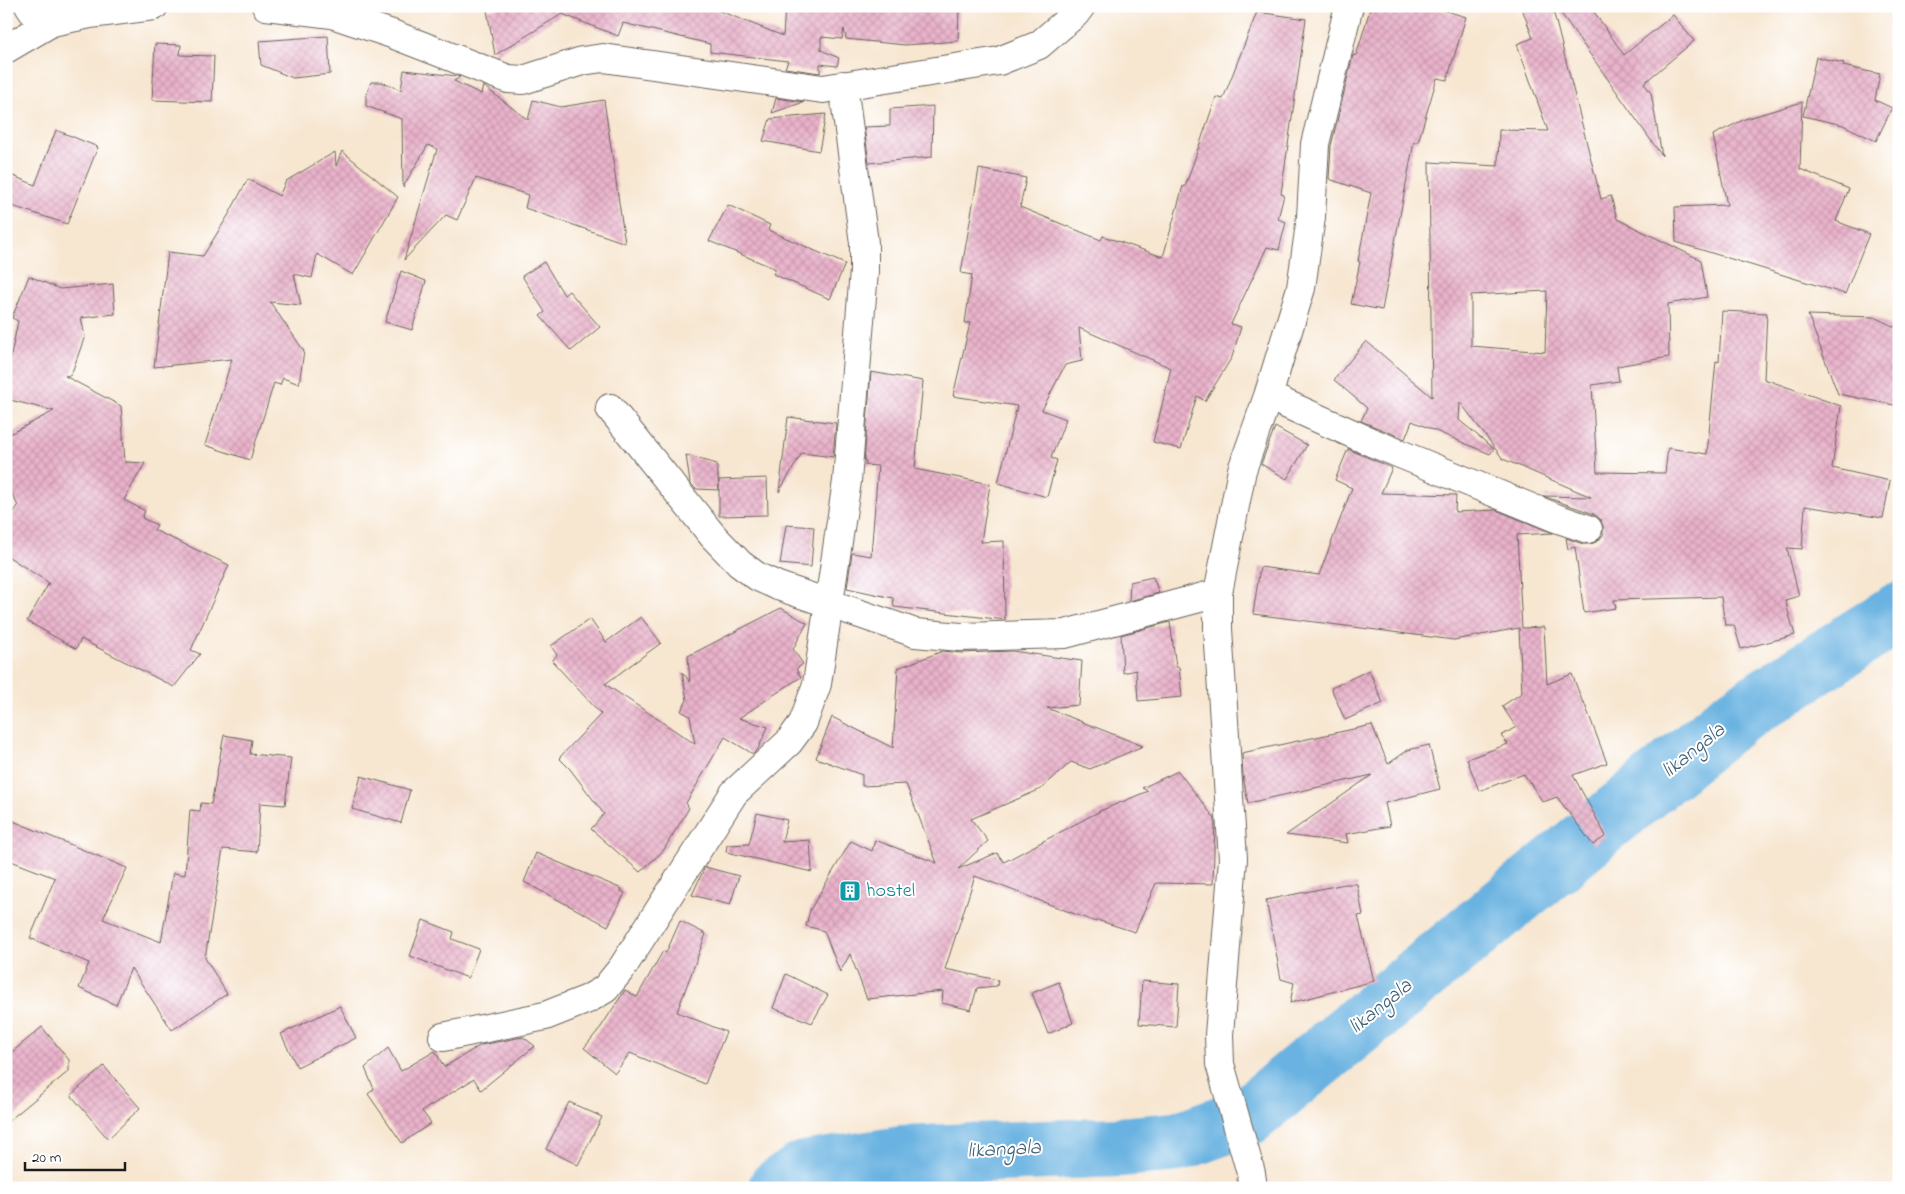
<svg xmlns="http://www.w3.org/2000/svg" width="1905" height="1194" viewBox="0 0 1905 1194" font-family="'Indie Flower',sans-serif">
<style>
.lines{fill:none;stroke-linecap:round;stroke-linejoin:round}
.river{stroke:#69b2e1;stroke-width:60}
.building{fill:url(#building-cross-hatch);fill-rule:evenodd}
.minor-casing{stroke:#69635b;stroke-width:30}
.minor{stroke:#fff;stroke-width:28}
.labels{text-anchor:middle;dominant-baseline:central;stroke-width:4;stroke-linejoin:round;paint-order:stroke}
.culture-label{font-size:20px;fill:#0d838f;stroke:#fff;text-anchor:start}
.water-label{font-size:21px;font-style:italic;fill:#3f6075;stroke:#fff}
</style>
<defs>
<pattern id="building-cross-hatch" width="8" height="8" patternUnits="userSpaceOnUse" patternTransform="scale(1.25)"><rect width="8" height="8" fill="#e9b2ca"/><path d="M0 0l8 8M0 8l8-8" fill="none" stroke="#c798ad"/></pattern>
</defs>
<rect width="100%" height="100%" fill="#fff"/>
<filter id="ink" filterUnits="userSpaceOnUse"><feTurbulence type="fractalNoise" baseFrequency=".02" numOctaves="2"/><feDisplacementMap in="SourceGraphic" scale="10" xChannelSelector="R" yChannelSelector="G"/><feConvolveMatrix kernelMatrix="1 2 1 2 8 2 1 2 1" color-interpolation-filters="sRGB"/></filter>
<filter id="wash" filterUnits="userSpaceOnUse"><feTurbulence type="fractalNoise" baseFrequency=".0096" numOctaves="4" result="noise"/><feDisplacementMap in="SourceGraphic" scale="20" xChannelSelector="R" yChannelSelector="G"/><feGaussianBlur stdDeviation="1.12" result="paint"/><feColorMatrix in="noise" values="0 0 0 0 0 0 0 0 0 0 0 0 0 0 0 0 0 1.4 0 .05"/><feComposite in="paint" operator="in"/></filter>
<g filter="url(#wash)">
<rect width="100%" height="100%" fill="#f7e6d0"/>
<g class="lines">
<!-- river -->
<path class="river" d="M 778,1188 L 804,1171 L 902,1156 L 1120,1147 L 1177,1142 L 1248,1116 L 1734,718 L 1899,612"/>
</g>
<g id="blocks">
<!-- building -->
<path class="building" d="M 507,6 L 707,6 L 783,36 L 785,7 L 859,9 L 859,6 L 959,6 L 958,41 L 905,45 L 846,39 L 844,29 L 842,39 L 821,37 L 821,50 L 839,58 L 837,66 L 820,64 L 820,73 L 785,68 L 788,61 L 710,52 L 710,44 L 623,23 L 618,36 L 562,14 L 495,55 L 487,10 Z
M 1371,6 L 1430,6 L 1466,17 L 1447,80 L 1437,78 L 1418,142 L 1414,142 L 1382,310 L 1351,304 L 1360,262 L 1358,261 L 1371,193 L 1329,179 L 1331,146 L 1353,55 L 1356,56 Z
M 1521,6 L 1552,6 L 1601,199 L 1611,196 L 1617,219 L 1701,260 L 1707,297 L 1668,304 L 1669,357 L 1617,366 L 1619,381 L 1592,385 L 1597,472 L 1665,473 L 1668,448 L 1707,454 L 1716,361 L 1719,362 L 1722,311 L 1767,313 L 1764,379 L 1841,406 L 1832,468 L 1890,481 L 1883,518 L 1805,506 L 1802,549 L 1787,548 L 1799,596 L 1785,600 L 1795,635 L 1741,649 L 1734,625 L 1725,625 L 1721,597 L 1614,600 L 1616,608 L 1584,613 L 1575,547 L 1568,549 L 1566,538 L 1583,544 L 1591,544 L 1598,541 L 1603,535 L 1603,526 L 1600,519 L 1594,514 L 1543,496 L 1591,497 L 1503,459 L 1460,402 L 1459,420 L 1494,449 L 1490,454 L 1412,421 L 1405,439 L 1361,421 L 1367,408 L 1334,380 L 1366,341 L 1432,397 L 1429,162 L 1498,166 L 1499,130 L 1548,131 L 1517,44 L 1533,38 ZM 1547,291 L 1545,352 L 1471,346 L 1471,295 Z
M 1556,6 L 1590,6 L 1624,55 L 1673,15 L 1694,41 L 1644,83 L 1651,93 L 1662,156 Z
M 1257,12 L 1306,19 L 1281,194 L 1284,195 L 1278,219 L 1286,222 L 1279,250 L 1267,247 L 1231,324 L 1241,327 L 1232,357 L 1205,401 L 1197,396 L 1181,449 L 1153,442 L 1171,368 L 1079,328 L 1082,361 L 1065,365 L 1042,410 L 1066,419 L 1051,458 L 1057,460 L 1047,497 L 998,483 L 1017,406 L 953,396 L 970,323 L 965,323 L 972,275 L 961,273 L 979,169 L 1026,178 L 1020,207 L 1101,240 L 1103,236 L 1163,257 L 1183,186 L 1185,187 L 1216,97 L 1223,99 Z
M 328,36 L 330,74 L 293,78 L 261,65 L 259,41 Z
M 155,44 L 181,45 L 180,55 L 214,56 L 212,102 L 152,100 Z
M 1816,57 L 1844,63 L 1843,66 L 1880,74 L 1875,100 L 1892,108 L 1876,141 L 1843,125 L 1803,116 Z
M 404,70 L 457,76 L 460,77 L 454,81 L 481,94 L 483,86 L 485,87 L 528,120 L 533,100 L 561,107 L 604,100 L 625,243 L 525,208 L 528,195 L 476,178 L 457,220 L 446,215 L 404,260 L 437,149 L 428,145 L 403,187 L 402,119 L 366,106 L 366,95 L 371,82 L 382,82 L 401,90 Z
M 776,98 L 804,102 L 772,113 Z
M 1802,102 L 1800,169 L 1849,189 L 1836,221 L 1869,234 L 1845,294 L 1676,242 L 1675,207 L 1727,205 L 1713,135 L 1745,119 Z
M 933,106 L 932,157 L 869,163 L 864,127 L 890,126 L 890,109 Z
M 826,114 L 819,151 L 763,141 L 770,119 Z
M 56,130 L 98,147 L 67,224 L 6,204 L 6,173 L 35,185 Z
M 342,151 L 398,197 L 353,275 L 317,254 L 312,278 L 294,274 L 301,305 L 270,302 L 304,351 L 299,384 L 283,378 L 280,385 L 274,383 L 250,460 L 205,445 L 232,359 L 154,367 L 168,252 L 203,256 L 229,214 L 248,179 L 279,196 L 286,181 L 335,152 L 336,166 Z
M 728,205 L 770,225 L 768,230 L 845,264 L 830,299 L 773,274 L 776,269 L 709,241 Z
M 544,262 L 564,295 L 569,291 L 600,327 L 571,351 L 540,316 L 545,312 L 522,276 Z
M 401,271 L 426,281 L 412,330 L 385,322 Z
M 29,276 L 60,289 L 113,284 L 115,314 L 81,318 L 85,336 L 71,375 L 65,376 L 121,406 L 125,462 L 145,463 L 124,500 L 145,511 L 142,518 L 157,525 L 154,530 L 229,565 L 191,650 L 200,654 L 174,687 L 81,639 L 76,649 L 27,621 L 49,583 L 6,555 L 6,523 L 18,506 L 6,482 L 6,436 L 54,411 L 6,399 L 6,380 L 18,321 L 12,318 Z
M 1808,315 L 1874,317 L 1899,329 L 1899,406 L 1838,394 Z
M 871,372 L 923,381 L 915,469 L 990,484 L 981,542 L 1004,541 L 1005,620 L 894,607 L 893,598 L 847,588 L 852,553 L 871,556 L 878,466 L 865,465 L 866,461 L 864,460 Z
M 788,417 L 836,423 L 833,457 L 802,453 L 779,492 Z
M 1275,427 L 1307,445 L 1287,479 L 1261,464 Z
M 1348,449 L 1392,468 L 1381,493 L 1456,495 L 1455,512 L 1496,510 L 1553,533 L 1517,535 L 1522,628 L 1544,627 L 1547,684 L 1572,674 L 1583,703 L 1584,702 L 1607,763 L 1573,775 L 1606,836 L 1593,845 L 1557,797 L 1543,802 L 1524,774 L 1479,791 L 1467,759 L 1508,744 L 1501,736 L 1516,727 L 1502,706 L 1522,693 L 1519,628 L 1454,640 L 1253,614 L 1260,567 L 1319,575 L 1352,488 L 1335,480 Z
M 686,455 L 717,464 L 719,490 L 696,489 L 690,483 Z
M 767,478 L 768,515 L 719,516 L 719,480 Z
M 786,525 L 814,527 L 811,567 L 780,564 Z
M 1153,577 L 1159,593 L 1129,601 L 1130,582 Z
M 781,608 L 807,623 L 793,649 L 803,664 L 796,669 L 801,677 L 739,718 L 768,727 L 758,749 L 753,754 L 725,737 L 686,803 L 689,808 L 663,851 L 640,872 L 591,829 L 604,814 L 570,769 L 559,758 L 601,714 L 552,661 L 557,655 L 551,646 L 590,619 L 606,642 L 641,617 L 661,643 L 605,684 L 695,744 L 690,716 L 681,711 L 687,700 L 682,672 L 690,682 L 688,656 Z
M 1170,622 L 1176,667 L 1179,667 L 1182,697 L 1138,701 L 1136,670 L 1123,673 L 1121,635 Z
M 943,651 L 961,653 L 1012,651 L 1082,661 L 1079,705 L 1047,708 L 1143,746 L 1090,769 L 1071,762 L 1041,789 L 971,819 L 988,841 L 958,869 L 997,853 L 1004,862 L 1100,811 L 1148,791 L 1142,788 L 1178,771 L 1215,819 L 1213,884 L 1156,883 L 1135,932 L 1097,920 L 1096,922 L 975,876 L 945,969 L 998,980 L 997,986 L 977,988 L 971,1010 L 942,1003 L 943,991 L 867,999 L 850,954 L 840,972 L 824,931 L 806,926 L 810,910 L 851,841 L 872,851 L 875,840 L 937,863 L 906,784 L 862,786 L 862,775 L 816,758 L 832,717 L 893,748 L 898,668 Z
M 1369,670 L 1383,703 L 1345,720 L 1331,688 Z
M 1372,725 L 1388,764 L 1408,750 L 1429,745 L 1440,789 L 1385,803 L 1390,826 L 1346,834 L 1348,843 L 1286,835 L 1372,775 L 1248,803 L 1243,776 L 1242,753 Z
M 224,735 L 252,740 L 250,754 L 291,758 L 285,805 L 260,803 L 257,852 L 223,849 L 205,958 L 227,994 L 172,1030 L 131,968 L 116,1005 L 79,988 L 89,963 L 30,938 L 55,878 L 6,859 L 6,818 L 127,868 L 103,919 L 161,942 L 173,873 L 185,875 L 190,810 L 200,811 L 201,803 L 211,804 Z
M 361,776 L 410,790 L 401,823 L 352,809 Z
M 757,813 L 787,820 L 782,842 L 810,840 L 812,872 L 726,852 L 727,845 L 749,844 Z
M 536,853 L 622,889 L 621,891 L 625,893 L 608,926 L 524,882 Z
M 705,867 L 739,876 L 730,905 L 692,895 Z
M 1345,884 L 1357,884 L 1363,915 L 1358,916 L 1374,981 L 1290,1003 L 1294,983 L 1281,979 L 1266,900 Z
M 423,920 L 454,932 L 452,939 L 479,949 L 468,978 L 410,956 Z
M 680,921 L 706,934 L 677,1012 L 726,1032 L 705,1084 L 630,1053 L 615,1073 L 584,1048 L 601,1027 L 625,990 L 637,997 L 663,951 L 666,953 Z
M 786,974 L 828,995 L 812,1023 L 773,1008 Z
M 1142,981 L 1179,984 L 1176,1027 L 1139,1024 Z
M 1059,982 L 1073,1023 L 1048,1034 L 1032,993 Z
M 340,1006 L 356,1038 L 297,1067 L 281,1034 Z
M 42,1027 L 69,1060 L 69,1071 L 6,1123 L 6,1057 Z
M 523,1037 L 535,1046 L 481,1090 L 474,1079 L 422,1111 L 431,1123 L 402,1143 L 368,1094 L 374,1089 L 365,1068 L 388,1048 L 401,1071 L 435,1051 L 444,1067 L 481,1045 Z
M 104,1066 L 140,1108 L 108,1139 L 71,1095 Z
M 569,1102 L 602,1117 L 578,1165 L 546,1149 Z"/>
</g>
</g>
<g filter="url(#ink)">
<use href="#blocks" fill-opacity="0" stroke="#69635b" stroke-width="1"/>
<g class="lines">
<!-- minor casing -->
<g class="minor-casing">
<path id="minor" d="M 29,6 L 33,12 L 52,22
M 266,6 L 332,14 L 392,34 L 508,79 L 523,80 L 582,61 L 603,58 L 823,89 L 999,61 L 1039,45 L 1075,14 L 1081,6
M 6,49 L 52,22 L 90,14 L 154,6
M 1268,396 L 1371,442 L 1556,518 L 1588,529
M 610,408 L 713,536 L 740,564 L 758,577 L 778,586 L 901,628 L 915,633 L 961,637 L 1065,634 L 1218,593
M 443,1037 L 545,1016 L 588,999 L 605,989 L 622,968 L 734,793 L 789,742 L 803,723 L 817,684 L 847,481 L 864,271 L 864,243 L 843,85
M 1253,1188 L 1251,1173 L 1220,1064 L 1219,1035 L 1233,859 L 1218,629 L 1218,593 L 1242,470 L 1268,396 L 1301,288 L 1311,217 L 1315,144 L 1349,6"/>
</g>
<!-- minor -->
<use href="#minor" class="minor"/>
</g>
</g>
<!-- icons -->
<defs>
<g id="building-square" transform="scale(1.125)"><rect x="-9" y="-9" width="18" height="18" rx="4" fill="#0f9aa8" stroke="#fff"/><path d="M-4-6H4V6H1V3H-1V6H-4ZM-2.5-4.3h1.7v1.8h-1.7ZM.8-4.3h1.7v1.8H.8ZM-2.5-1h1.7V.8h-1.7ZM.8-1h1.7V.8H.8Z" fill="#fff"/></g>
</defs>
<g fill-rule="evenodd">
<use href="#building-square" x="850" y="891"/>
</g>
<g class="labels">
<!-- culture labels -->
<g class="culture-label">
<text x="866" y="891">hostel</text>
</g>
<!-- water labels -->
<g class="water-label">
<text transform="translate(1694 751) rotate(-39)">likangala</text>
<text transform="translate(1381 1007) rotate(-39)">likangala</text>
<text transform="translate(1004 1150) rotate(-3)">likangala</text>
</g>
</g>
<!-- margin -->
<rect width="1905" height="1194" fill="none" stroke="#fff" stroke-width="25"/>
<!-- scale -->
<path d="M25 1162v8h100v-8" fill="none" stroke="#1c1c1c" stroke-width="2.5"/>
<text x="32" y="1162" font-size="15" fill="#1c1c1c" stroke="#ffffff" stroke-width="4" paint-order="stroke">20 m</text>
</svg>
